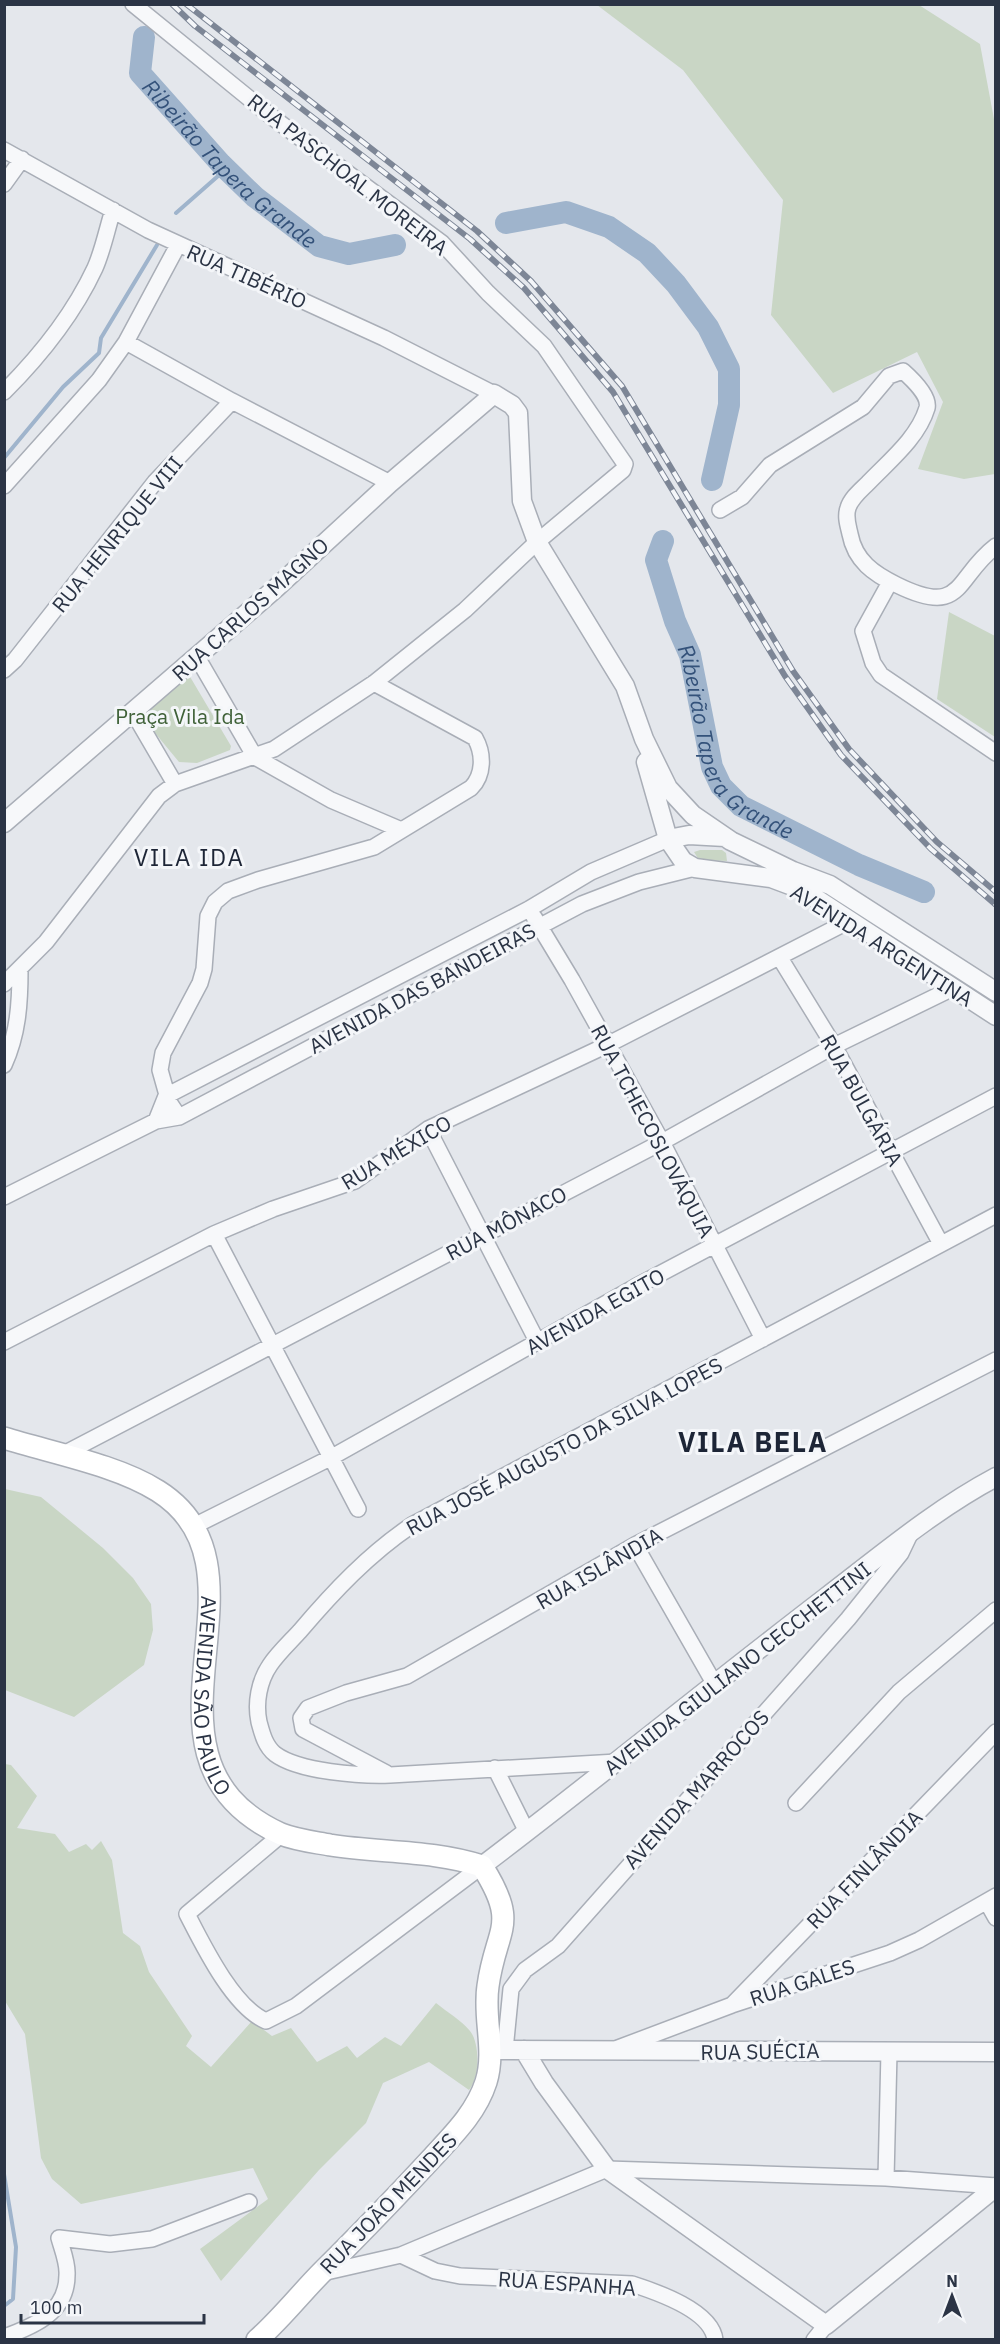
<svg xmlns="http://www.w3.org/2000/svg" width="1000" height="2344" viewBox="0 0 1000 2344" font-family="'IBM Plex Sans',sans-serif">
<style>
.green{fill:#c9d6c5}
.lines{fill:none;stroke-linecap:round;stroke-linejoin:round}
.stream{stroke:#9fb4cc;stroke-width:4}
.river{stroke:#9fb4cc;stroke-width:22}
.minor-casing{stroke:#a9aeb7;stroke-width:18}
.tertiary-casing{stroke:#a9aeb7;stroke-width:21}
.secondary-casing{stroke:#a9aeb7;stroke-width:24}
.minor{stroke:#f7f8fa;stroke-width:15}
.tertiary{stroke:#f7f8fa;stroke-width:18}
.secondary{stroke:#fff;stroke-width:21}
.rail-casing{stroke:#7d8696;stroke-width:6}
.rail{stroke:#f4f6f9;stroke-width:4;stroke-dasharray:11;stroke-linecap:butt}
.labels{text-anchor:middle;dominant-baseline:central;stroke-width:6;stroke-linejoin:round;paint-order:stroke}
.street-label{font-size:21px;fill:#2b3445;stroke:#f4f6f9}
.park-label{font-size:21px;fill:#3f6138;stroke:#f4f6f9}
.water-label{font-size:22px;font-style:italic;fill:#34527a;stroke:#f4f6f9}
.quarter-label{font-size:24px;letter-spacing:1.5px;fill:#1d2536;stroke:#f4f6f9}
.district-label{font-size:27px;font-weight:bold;letter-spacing:1.5px;fill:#1d2536;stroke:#f4f6f9}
</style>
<rect width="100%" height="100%" fill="#e4e7ec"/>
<!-- green -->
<path class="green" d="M 597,5 L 919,5 L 980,44 L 996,130 L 995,474 L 964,479 L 918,469 L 943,402 L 917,352 L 833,393 L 771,315 L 783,200 L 683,70 Z
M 949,612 L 995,636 L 995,737 L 937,699 Z
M 189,675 L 231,746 L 230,750 L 197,763 L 179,762 L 146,722 L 145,708 Z
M 700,850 L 722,850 L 726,853 L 727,861 L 699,860 L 694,852 Z
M 5,1489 L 41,1497 L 103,1548 L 133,1578 L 151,1604 L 153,1630 L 144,1665 L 74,1717 L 5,1690 Z
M 5,1764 L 11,1765 L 37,1796 L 17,1828 L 55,1834 L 69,1852 L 86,1844 L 92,1850 L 101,1841 L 112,1860 L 123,1933 L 140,1946 L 149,1972 L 192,2036 L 186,2046 L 211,2067 L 252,2021 L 272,2036 L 291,2028 L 317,2062 L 347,2046 L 357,2058 L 385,2037 L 401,2046 L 436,2003 C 447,2012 461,2020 470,2031 C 480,2043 480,2077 469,2090 L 429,2062 L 383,2083 L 366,2123 L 319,2170 L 221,2281 L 200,2249 L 268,2199 L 253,2168 L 81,2204 L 52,2179 L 41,2158 L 25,2034 L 5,2001 Z"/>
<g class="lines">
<!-- stream -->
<path class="stream" d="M 176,213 L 226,169
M 4,458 L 63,387 L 99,353 L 101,338 L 157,245
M 4,2174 L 16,2247 L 13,2299 L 4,2306"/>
<!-- river -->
<g class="river">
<path id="s1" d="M 144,37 L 140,73 L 221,164 L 255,197 L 319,246 L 349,254 L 395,245"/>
<path d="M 506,223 L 566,212 L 609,227 L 647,253 L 676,284 L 708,327 L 729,369 L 729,405 L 712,480"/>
<path id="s2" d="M 663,541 L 656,560 L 675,621 L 690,655 L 712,767 L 721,786 L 741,806 L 859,865 L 924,892"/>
</g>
<!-- minor casing -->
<g class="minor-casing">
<path id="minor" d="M 4,150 L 148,230 L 384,338 L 494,394
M 4,184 L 22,159
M 126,342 L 232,401 L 390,483
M 4,392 C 39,357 74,313 95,268 C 103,250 107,229 113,210
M 4,486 L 99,380 L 126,342 L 178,245
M 720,510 L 742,497 L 770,465 L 863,407 L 889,376 L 903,371 C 912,379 930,396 927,408 C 918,438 889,461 868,483 C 861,490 851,498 848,508 C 845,517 848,525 850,534 C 855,561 874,574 897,585 C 964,618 954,578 996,546
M 890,582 L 863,631 L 873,663 L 881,675 L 996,753
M 197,657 L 255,757 L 331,800 L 399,829
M 4,670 L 15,660 L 155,482 L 232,401
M 133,712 L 175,784
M 534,917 L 572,980 L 662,1142 L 763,1339
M 780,958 L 834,1046 L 941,1244
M 4,984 L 46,942 L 159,796 L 175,784 L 274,749 L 374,683 L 465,610 L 537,542 L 623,470 L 625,464 L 544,346 L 488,293 L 442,243 L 272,117 L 133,4
M 4,1065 C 18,1034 20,1004 20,970
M 179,1117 L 169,1102 L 160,1070 L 163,1053 L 200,983 L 204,969 L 208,916 L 215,902 L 228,891 L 258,880 L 374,847 L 471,788 C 484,775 484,754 475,738 L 374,683
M 156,1121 L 166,1096 L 529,909 L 591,872 L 668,839
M 428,1129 L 538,1343
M 4,1197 L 156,1121 L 179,1117 L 582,904 L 639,882 L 695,868
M 214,1234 L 358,1509
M 4,1342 L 214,1234 L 273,1209 L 355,1181 L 428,1129 L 607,1045 L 849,921
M 60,1456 L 662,1142 L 834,1046 L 951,989
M 194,1526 L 332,1457 L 635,1287 L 996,1096
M 635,1545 L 714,1683
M 617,1762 L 390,1775 C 361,1776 299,1772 275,1754 C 265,1746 262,1733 259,1722 C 255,1703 259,1681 270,1665 C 278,1653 290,1642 300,1631 C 334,1591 369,1554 412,1525 L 996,1215
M 495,1768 L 527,1832
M 386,1773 L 303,1729 L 301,1718 L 308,1708 L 346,1693 L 407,1676 L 635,1545 L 996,1360
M 796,1803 L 899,1692 L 996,1610
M 282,1834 L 187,1914 C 203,1945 233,2007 266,2021 L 296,2006 L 482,1866
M 987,1902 L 996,1918
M 733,2004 L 996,1732
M 618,2048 L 732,2005 L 890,1953 L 919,1940 L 996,1896
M 505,2050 L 511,1989 L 525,1970 L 558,1946 L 848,1619 L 901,1553 L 911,1532
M 886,2178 L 889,2052
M 401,2255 L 435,2271 L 460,2276 L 632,2284 C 657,2292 712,2311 715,2340
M 322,2273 L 401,2255 L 607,2169 L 886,2178 L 996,2186
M 4,2337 C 35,2326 67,2312 67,2275 C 68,2263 62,2249 59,2238 L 110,2244 L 152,2239 L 249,2202
M 814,2340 L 826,2325"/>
</g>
<!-- tertiary casing -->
<g class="tertiary-casing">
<path id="tertiary" d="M 646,762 L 668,839 L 683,861 L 695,868 L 771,878 L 803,890 L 996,1016
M 4,823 L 276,588 L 390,483 L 494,394 L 512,405 L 518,413 L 522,501 L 537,542 L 625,686 L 644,739 L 668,788 L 693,815 L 731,841 L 793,871 L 830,885 L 996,992
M 668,839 L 689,835 L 725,837
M 482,1866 C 598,1778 710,1686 825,1598 C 880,1556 934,1510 996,1477
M 491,2050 L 996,2052
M 524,2050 L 544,2083 L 607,2169 L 826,2325 L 996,2187"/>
</g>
<!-- secondary casing -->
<g class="secondary-casing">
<g id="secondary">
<path id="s3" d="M 4,1438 C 52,1453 117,1465 158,1491 C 285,1571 114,1758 281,1834 C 296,1840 314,1842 330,1845 C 380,1853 433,1850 482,1866 C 520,1926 496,1927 488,1986 C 483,2018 496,2050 486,2082 C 476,2113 453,2135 431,2159 C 396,2197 360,2234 323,2271 C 301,2293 281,2319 257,2340"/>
</g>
</g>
<!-- minor -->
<use href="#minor" class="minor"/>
<!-- tertiary -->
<use href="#tertiary" class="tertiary"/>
<!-- secondary -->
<use href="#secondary" class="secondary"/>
<!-- rail casing -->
<g class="rail-casing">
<path id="rail" d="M 172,4 L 195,26 L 470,239 L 524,288 L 613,392 L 785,676 L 841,755 L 931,849 L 996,905
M 186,4 L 477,231 L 531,281 L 622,386 L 793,671 L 849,749 L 937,842 L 996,892"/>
</g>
<!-- rail -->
<use href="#rail" class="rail"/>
</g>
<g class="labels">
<!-- street labels -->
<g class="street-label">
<text transform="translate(348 174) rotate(38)">RUA PASCHOAL MOREIRA</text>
<text transform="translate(247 276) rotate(24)">RUA TIBÉRIO</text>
<text transform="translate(117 534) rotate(-51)">RUA HENRIQUE VIII</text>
<text transform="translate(250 609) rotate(-42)">RUA CARLOS MAGNO</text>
<text transform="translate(882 945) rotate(32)">AVENIDA ARGENTINA</text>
<text transform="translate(422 988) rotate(-28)">AVENIDA DAS BANDEIRAS</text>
<text transform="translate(862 1100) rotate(61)">RUA BULGÁRIA</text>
<text transform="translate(653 1131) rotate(62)">RUA TCHECOSLOVÁQUIA</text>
<text transform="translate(396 1152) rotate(-31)">RUA MÉXICO</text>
<text transform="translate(506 1223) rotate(-28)">RUA MÔNACO</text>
<text transform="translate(595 1311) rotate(-29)">AVENIDA EGITO</text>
<text transform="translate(564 1446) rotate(-28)">RUA JOSÉ AUGUSTO DA SILVA LOPES</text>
<text transform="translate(599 1568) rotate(-30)">RUA ISLÂNDIA</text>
<text transform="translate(737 1668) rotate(-38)">AVENIDA GIULIANO CECCHETTINI</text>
<text stroke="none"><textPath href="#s3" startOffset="387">AVENIDA SÃO PAULO</textPath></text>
<text transform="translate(696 1789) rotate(-48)">AVENIDA MARROCOS</text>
<text transform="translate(864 1869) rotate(-46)">RUA FINLÂNDIA</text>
<text transform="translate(802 1982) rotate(-18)">RUA GALES</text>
<text transform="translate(760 2051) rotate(-1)">RUA SUÉCIA</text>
<text transform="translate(388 2203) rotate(-46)">RUA JOÃO MENDES</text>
<text transform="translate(567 2283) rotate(4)">RUA ESPANHA</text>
</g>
<!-- park labels -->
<g class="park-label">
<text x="180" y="716">Praça Vila Ida</text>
</g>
<!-- water labels -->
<g class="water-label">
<text stroke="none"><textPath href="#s1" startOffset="164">Ribeirão Tapera Grande</textPath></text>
<text stroke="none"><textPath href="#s2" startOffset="226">Ribeirão Tapera Grande</textPath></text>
</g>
<!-- quarter labels -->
<g class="quarter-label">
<text x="189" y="857">VILA IDA</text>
</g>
<!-- district labels -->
<g class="district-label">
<text x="753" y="1441">VILA BELA</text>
</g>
</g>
<!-- border -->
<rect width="1000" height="2344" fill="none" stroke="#2b3445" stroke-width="12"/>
<!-- north arrow -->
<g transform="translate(952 2296)" stroke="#f4f6f9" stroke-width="4.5" paint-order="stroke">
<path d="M0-4.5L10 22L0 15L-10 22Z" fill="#2b3445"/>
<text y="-9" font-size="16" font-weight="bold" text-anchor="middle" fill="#2b3445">N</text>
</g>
<!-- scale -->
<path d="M21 2314v9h183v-9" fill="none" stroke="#2b3445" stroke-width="3"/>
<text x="30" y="2314" font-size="18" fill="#2b3445" stroke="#f4f6f9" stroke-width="4.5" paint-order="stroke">100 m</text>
</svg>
